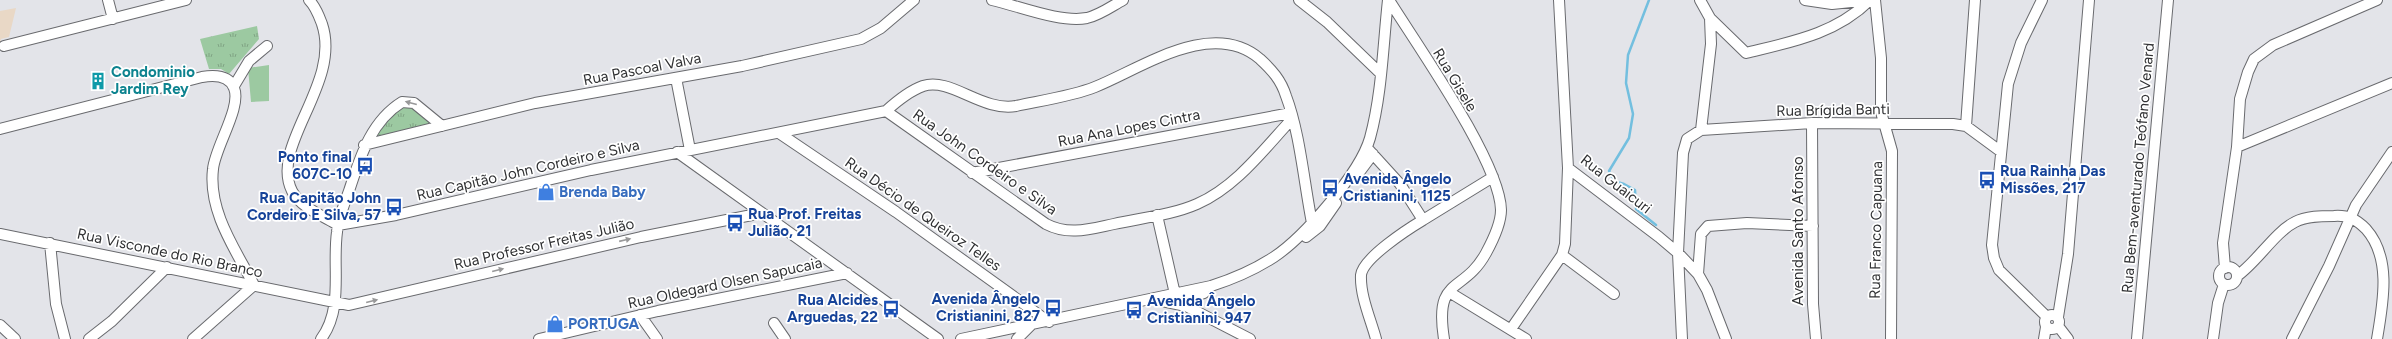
<svg xmlns="http://www.w3.org/2000/svg" width="2392" height="339" viewBox="0 0 2392 339" font-family="Figtree,sans-serif">
<style>
.education{fill:#e9d8c6}
.grass{fill:url(#grass-tufts)}
.pitch{fill:#9cc9a1}
.lines{fill:none;stroke-linecap:round;stroke-linejoin:round}
.stream{stroke:#73bfdf;stroke-width:2.5}
.minor-casing{stroke:#696a6e;stroke-width:12}
.minor{stroke:#fff;stroke-width:10}
.oneway{fill:#989899}
.labels{text-anchor:middle;dominant-baseline:central;stroke-width:3.5;stroke-linejoin:round;paint-order:stroke}
.street-label{font-size:15px;fill:#303133;stroke:#fff}
.culture-label{font-size:15px;font-weight:bold;fill:#0d838f;stroke:#fff;text-anchor:start}
.transit-label{font-size:15px;font-weight:bold;fill:#164399;stroke:#fff;text-anchor:end}
.shop-label{font-size:15px;font-weight:bold;fill:#366cbe;stroke:#fff;text-anchor:start}
</style>
<defs>
<pattern id="grass-tufts" width="24" height="20" patternUnits="userSpaceOnUse"><rect width="24" height="20" fill="#9cc9a1"/><path d="M3 7l-1-3M5 7V3M7 7l1-3M15 17l-1-3M17 17v-4M19 17l1-3" fill="none" stroke="#80a484"/></pattern>
</defs>
<rect width="100%" height="100%" fill="#e3e4e9"/>
<!-- education -->
<path class="education" d="M 16,8 L 9,37 L 1,39 L 0,44 L 0,11 Z"/>
<!-- grass -->
<path class="grass" d="M 257,26 L 259,39 L 229,74 L 221,69 L 209,69 L 200,39 Z
M 404,106 L 410,106 L 436,126 L 381,139 L 375,137 L 398,109 Z"/>
<!-- pitch -->
<path class="pitch" d="M 269,65 L 269,101 L 251,102 L 248,68 Z"/>
<g class="lines">
<!-- stream -->
<path class="stream" d="M 1649,0 L 1628,55 L 1626,83 L 1633,114 L 1629,138 L 1609,171 L 1614,181 L 1624,184 L 1635,190 L 1636,209 L 1656,225"/>
<!-- minor casing -->
<g class="minor-casing">
<path id="minor" d="M 108,0 L 113,19
M 309,0 C 316,7 319,16 322,24 C 342,84 269,145 292,191 C 300,207 323,216 338,225
M 992,0 C 1019,6 1060,23 1087,18 C 1100,15 1112,6 1123,0
M 1299,0 L 1327,22 L 1380,73
M 1389,0 C 1417,45 1500,162 1501,210 C 1501,224 1492,242 1486,253 C 1463,295 1434,275 1444,339
M 1559,0 L 1568,168 L 1659,237 L 1678,253 L 1698,274 L 1707,290 L 1726,339
M 1700,0 L 1710,18 L 1746,53 C 1791,42 1836,34 1870,0
M 1805,0 L 1832,4 L 1870,0
M 1875,0 L 1881,58 L 1881,112 L 1892,151 L 1891,339
M 1975,0 L 1966,126 L 2000,151
M 2042,0 L 2021,43 L 2008,84 L 1992,245 L 1994,258 L 1999,270 L 2047,317
M 4,46 L 186,0
M 676,78 L 690,150
M 234,86 L 249,61 L 267,46
M 886,111 C 897,101 909,91 923,86 C 951,77 982,112 1016,106 C 1039,101 1073,96 1095,87 C 1142,68 1212,18 1260,59 C 1272,70 1281,80 1286,96 C 1300,133 1304,183 1312,223
M 1812,123 L 1813,304 L 1816,339
M 0,129 L 202,77 C 214,75 229,75 234,88 C 242,107 215,147 213,169 C 208,211 235,249 254,285 L 193,339
M 1701,130 L 1812,123 L 1953,124 L 1966,126
M 779,133 L 896,212 L 1049,322
M 364,145 L 535,103 L 742,66 L 861,39 L 881,28 L 914,0
M 2237,147 L 2392,83
M 1369,150 L 1400,184 L 1423,220 C 1408,229 1363,258 1361,275 C 1360,296 1371,320 1376,339
M 677,152 L 938,339
M 972,173 L 1291,113
M 1358,174 L 1373,154
M 1157,215 L 1175,294 L 1179,299
M 1423,220 L 1493,177
M 338,225 L 396,215 L 591,170 L 886,111 L 1046,224 C 1069,236 1090,229 1114,224 C 1141,218 1172,215 1197,204 C 1236,187 1264,149 1292,119
M 0,234 L 349,305 L 641,237 L 762,213
M 1306,237 L 1320,226 L 1336,203
M 50,243 L 56,304 L 65,339
M 1562,255 L 1614,294
M2219 276a9 9 0 1 1 18 0a9 9 0 1 1-18 0Z
M 2225,268 L 2223,243 L 2237,147 L 2240,99 L 2248,72 L 2254,59 L 2273,45 L 2377,0
M 1698,274 L 1701,234 L 1708,226 L 1747,223 L 1813,226
M 2237,276 C 2257,262 2275,232 2295,222 C 2306,216 2322,216 2334,216 C 2348,215 2356,219 2366,229 C 2392,258 2383,303 2377,339
M 1449,292 L 1526,339
M 1157,300 L 1186,306 L 1250,339
M 1186,306 L 1192,297 L 1204,293
M2045 322a7 7 0 1 1 14 0a7 7 0 1 1-14 0Z
M 640,315 L 657,339
M 2058,317 L 2068,254 L 2089,0
M 774,323 L 785,339
M 0,325 L 15,339
M 2058,326 L 2068,339
M 1511,329 L 1562,255 L 1565,244 L 1568,168
M 89,339 L 112,321 L 167,267
M 321,339 C 344,308 332,268 337,232 C 338,219 344,205 349,191 C 360,158 370,122 402,102 L 414,103 L 442,126
M 539,339 L 658,311 L 847,273
M 961,339 L 1211,286 C 1233,279 1254,270 1274,257 C 1304,237 1360,173 1370,138 C 1382,94 1383,45 1388,0
M 1017,339 L 1031,325
M 1682,339 L 1678,253 L 1683,153 L 1687,139 L 1701,130 L 1711,44 L 1710,18
M 2044,339 L 2046,327
M 2137,339 L 2168,0
M 2213,339 L 2218,303 L 2224,284
M 2292,339 L 2329,266 L 2356,205 L 2392,152"/>
</g>
<!-- minor -->
<use href="#minor" class="minor"/>
</g>
<!-- one-way arrows -->
<defs><path id="oneway-solid" d="M-6-.8H1V-3.2L6.5 0L1 3.2V.8H-6Z"/></defs>
<g class="oneway">
<use href="#oneway-solid" transform="translate(411 103) rotate(-165)"/>
<use href="#oneway-solid" transform="translate(625 240) rotate(-13)"/>
<use href="#oneway-solid" transform="translate(498 270) rotate(-14)"/>
<use href="#oneway-solid" transform="translate(372 301) rotate(-14)"/>
</g>
<!-- icons -->
<defs>
<g id="building-bare" transform="scale(1.38)"><path d="M-4-6H4V6H1V3H-1V6H-4ZM-2.5-4.3h1.7v1.8h-1.7ZM.8-4.3h1.7v1.8H.8ZM-2.5-1h1.7V.8h-1.7ZM.8-1h1.7V.8H.8Z" fill="#0f9aa8" stroke="#fff" stroke-width="2.5" paint-order="stroke"/></g>
<g id="bus-bare" transform="scale(1.38)"><path d="M-5-6H5V4H4V6H2V4H-2V6H-4V4H-5ZM-3.5-4V0h7V-4ZM-3.5 1.2v1.5H-2V1.2ZM2 1.2v1.5H3.5V1.2Z" fill="#1a4fb4" stroke="#fff" stroke-width="2.5" paint-order="stroke"/></g>
<g id="shop-bare" transform="scale(1.38)"><path d="M-5-2.5h2.3a2.7 3.5 0 0 1 5.4 0H5L5.5 6h-11ZM-1.5-2.5h3a1.5 2.3 0 0 0-3 0Z" fill="#3f7fe0" stroke="#fff" stroke-width="2.5" paint-order="stroke"/></g>
</defs>
<g fill-rule="evenodd">
<use href="#building-bare" x="98" y="81"/>
<use href="#bus-bare" x="365" y="166"/>
<use href="#bus-bare" x="1987" y="180"/>
<use href="#bus-bare" x="1330" y="188"/>
<use href="#shop-bare" x="546" y="192"/>
<use href="#bus-bare" x="394" y="207"/>
<use href="#bus-bare" x="735" y="223"/>
<use href="#bus-bare" x="1053" y="308"/>
<use href="#bus-bare" x="891" y="309"/>
<use href="#bus-bare" x="1134" y="310"/>
<use href="#shop-bare" x="555" y="324"/>
</g>
<g class="labels">
<!-- street labels -->
<g class="street-label">
<text transform="translate(642 69) rotate(-11)">Rua Pascoal Valva</text>
<text transform="translate(1455 80) rotate(59)">Rua Gisele</text>
<text transform="translate(1833 110) rotate(-1)">Rua Brígida Banti</text>
<text transform="translate(1129 128) rotate(-11)">Rua Ana Lopes Cintra</text>
<text transform="translate(985 162) rotate(35)">Rua John Cordeiro e Silva</text>
<text transform="translate(2138 168) rotate(-85)">Rua Bem-aventurado Teófano Venard</text>
<text transform="translate(528 170) rotate(-13)">Rua Capitão John Cordeiro e Silva</text>
<text transform="translate(1616 184) rotate(38)">Rua Guaicuri</text>
<text transform="translate(923 214) rotate(35)">Rua Décio de Queiroz Telles</text>
<text transform="translate(1876 230) rotate(-89)">Rua Franco Capuana</text>
<text transform="translate(1798 231) rotate(-90)">Avenida Santo Afonso</text>
<text transform="translate(544 244) rotate(-13)">Rua Professor Freitas Julião</text>
<text transform="translate(170 253) rotate(12)">Rua Visconde do Rio Branco</text>
<text transform="translate(725 283) rotate(-12)">Rua Oldegard Olsen Sapucaia</text>
</g>
<!-- culture labels -->
<g class="culture-label">
<text x="111" y="72">Condominio<tspan x="111" dy="17">Jardim Rey</tspan></text>
</g>
<!-- transit labels -->
<g class="transit-label">
<text x="352" y="157">Ponto final<tspan x="352" dy="17">607C-10</tspan></text>
<text x="2000" y="171" text-anchor="start">Rua Rainha Das<tspan x="2000" dy="17">Missões, 217</tspan></text>
<text x="1343" y="179" text-anchor="start">Avenida Ângelo<tspan x="1343" dy="17">Cristianini, 1125</tspan></text>
<text x="381" y="198">Rua Capitão John<tspan x="381" dy="17">Cordeiro E Silva, 57</tspan></text>
<text x="748" y="214" text-anchor="start">Rua Prof. Freitas<tspan x="748" dy="17">Julião, 21</tspan></text>
<text x="1040" y="299">Avenida Ângelo<tspan x="1040" dy="17">Cristianini, 827</tspan></text>
<text x="878" y="300">Rua Alcides<tspan x="878" dy="17">Arguedas, 22</tspan></text>
<text x="1147" y="301" text-anchor="start">Avenida Ângelo<tspan x="1147" dy="17">Cristianini, 947</tspan></text>
</g>
<!-- shop labels -->
<g class="shop-label">
<text x="559" y="192">Brenda Baby</text>
<text x="568" y="324">PORTUGA</text>
</g>
</g>
</svg>
